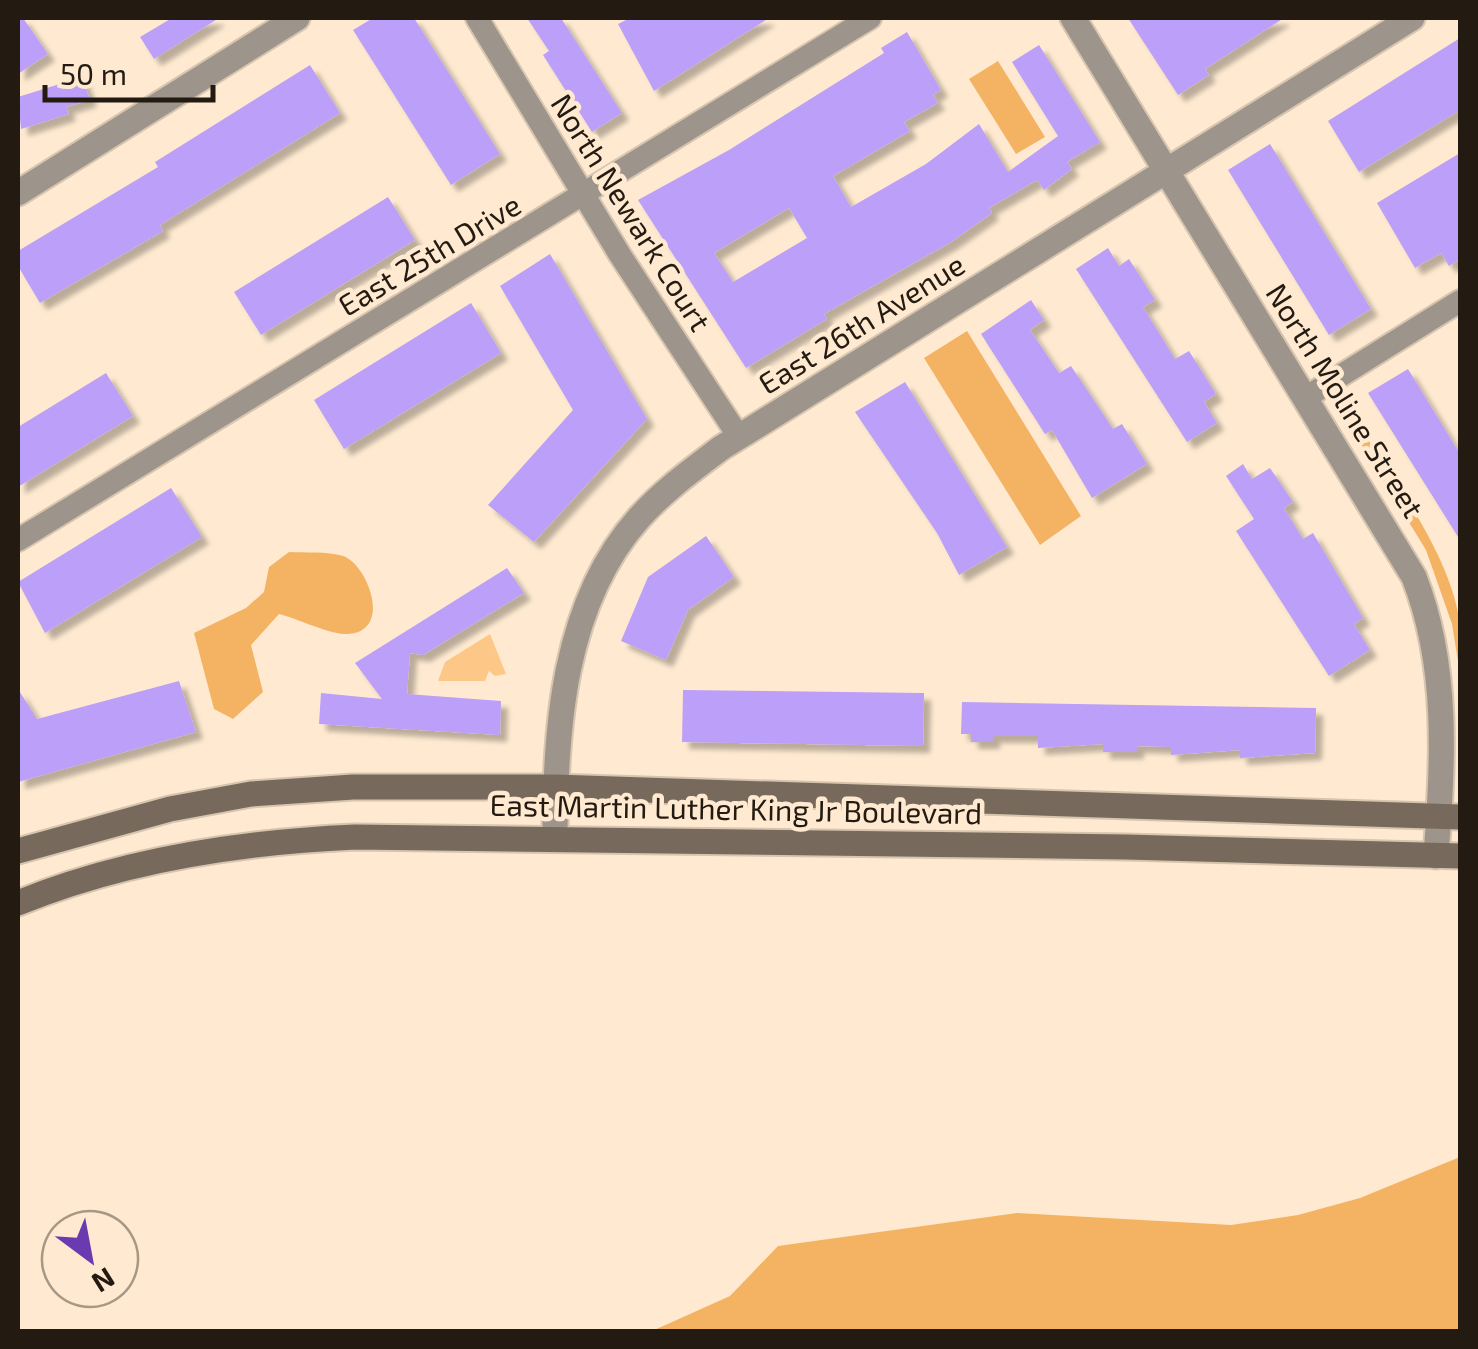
<svg xmlns="http://www.w3.org/2000/svg" width="1478" height="1349" viewBox="0 0 1478 1349" font-family="'Exo 2',sans-serif">
<style>
.green{fill:#f3b363}
.water{fill:#fdc787}
.building{fill:#bb9ff8;fill-rule:evenodd;filter:url(#shadow)}
.lines{fill:none;stroke-linecap:round;stroke-linejoin:round}
.minor-casing{stroke:#d7c5af;stroke-width:26}
.tertiary-casing{stroke:#d7c5af;stroke-width:29}
.secondary-casing{stroke:#d7c5af;stroke-width:29}
.minor{stroke:#9d958b;stroke-width:22}
.tertiary{stroke:#9d958b;stroke-width:25}
.secondary{stroke:#776a5c;stroke-width:25}
.labels{text-anchor:middle;dominant-baseline:central;stroke-width:9;stroke-linejoin:round;paint-order:stroke}
.street-label{font-size:30px;fill:#231b12;stroke:#ffead1}
</style>
<defs>
<filter id="shadow"><feDropShadow dx="7" dy="7" stdDeviation="2.5" flood-color="#0004"/></filter>
</defs>
<rect width="100%" height="100%" fill="#ffead1"/>
<!-- green -->
<path class="green" d="M 998,61 L 1045,137 L 1016,154 L 969,79 Z
M 967,331 L 1081,516 L 1040,545 L 924,358 Z
M 1349,410 C 1386,470 1453,555 1460,626 C 1462,642 1461,658 1460,674 L 1452,624 L 1426,550 L 1343,415 Z
M 289,552 C 305,553 327,551 343,556 C 368,564 395,635 344,634 C 327,633 298,619 279,614 L 251,645 L 263,692 L 233,719 L 214,709 L 194,633 L 246,608 L 264,592 L 269,567 Z
M 1460,1157 L 1460,1331 L 652,1331 L 730,1296 L 778,1246 L 1017,1213 L 1231,1225 L 1298,1215 L 1360,1198 Z"/>
<!-- water -->
<path class="water" d="M 490,634 L 506,674 L 495,676 L 489,671 L 485,681 L 438,681 L 445,662 Z"/>
<!-- building -->
<path class="building" d="M 18,18 L 23,18 L 48,54 L 18,74 Z
M 172,18 L 219,18 L 154,59 L 140,37 Z
M 373,18 L 414,18 L 500,154 L 451,185 L 353,30 Z
M 527,18 L 561,18 L 622,113 L 592,132 L 543,55 L 549,51 Z
M 630,18 L 769,18 L 654,91 L 618,24 Z
M 1128,18 L 1284,18 L 1205,69 L 1209,75 L 1178,95 Z
M 907,32 L 941,90 L 933,95 L 938,103 L 904,122 L 910,131 L 833,176 L 851,207 L 926,164 L 979,124 L 1008,172 L 1058,136 L 1012,62 L 1039,45 L 1100,142 L 1067,162 L 1072,169 L 1044,190 L 1037,180 L 989,208 L 992,213 L 951,242 L 824,314 L 827,319 L 746,368 L 638,200 L 729,150 L 884,53 L 881,48 ZM 789,208 L 807,238 L 733,282 L 714,253 Z
M 1460,38 L 1460,110 L 1359,172 L 1328,121 Z
M 310,65 L 340,113 L 160,225 L 163,231 L 40,303 L 18,266 L 18,251 L 158,167 L 155,162 Z
M 82,77 L 90,100 L 66,107 L 69,114 L 21,129 L 18,97 Z
M 1270,144 L 1371,309 L 1329,335 L 1228,170 Z
M 1460,153 L 1460,259 L 1449,266 L 1441,253 L 1415,268 L 1377,203 Z
M 388,197 L 415,240 L 261,335 L 234,292 Z
M 1108,248 L 1119,266 L 1129,259 L 1155,300 L 1143,307 L 1175,359 L 1189,351 L 1216,394 L 1204,402 L 1217,423 L 1187,442 L 1076,269 Z
M 550,254 L 647,419 L 534,542 L 488,505 L 573,410 L 500,286 Z
M 1031,300 L 1044,320 L 1030,330 L 1059,373 L 1071,366 L 1113,429 L 1122,424 L 1147,464 L 1092,498 L 1052,430 L 1045,434 L 981,334 Z
M 471,303 L 501,353 L 344,449 L 314,400 Z
M 1408,369 L 1460,454 L 1460,540 L 1368,393 Z
M 106,373 L 133,416 L 18,487 L 18,427 Z
M 905,382 L 1007,547 L 959,575 L 937,533 L 855,412 Z
M 1243,464 L 1252,479 L 1270,468 L 1293,502 L 1284,508 L 1303,539 L 1313,533 L 1363,618 L 1354,624 L 1370,650 L 1329,676 L 1236,531 L 1254,519 L 1226,476 Z
M 171,488 L 202,537 L 45,633 L 18,582 Z
M 706,536 L 734,577 L 688,610 L 666,660 L 621,641 L 648,577 Z
M 507,568 L 524,593 L 423,655 L 410,653 L 407,694 L 501,701 L 500,735 L 319,724 L 321,693 L 382,699 L 355,663 Z
M 179,681 L 196,732 L 18,782 L 18,689 L 37,719 Z
M 683,690 L 924,693 L 923,746 L 682,742 Z
M 962,702 L 1316,708 L 1315,753 L 1240,758 L 1240,750 L 1171,755 L 1171,747 L 1137,746 L 1137,752 L 1103,752 L 1103,744 L 1038,748 L 1038,736 L 993,736 L 993,742 L 971,742 L 971,734 L 961,734 Z"/>
<g class="lines">
<!-- minor casing -->
<g class="minor-casing">
<path id="minor" d="M 477,18 L 620,255 L 739,437
M 1305,398 L 1460,301
M 18,540 L 870,18"/>
</g>
<!-- tertiary casing -->
<g class="tertiary-casing">
<path id="tertiary" d="M 1073,18 L 1414,577 C 1449,667 1443,761 1436,856
M 18,193 L 297,18
M 555,837 C 555,730 563,603 639,518 C 663,491 692,470 721,448 L 1412,18"/>
</g>
<!-- secondary casing -->
<g class="secondary-casing">
<path id="secondary" d="M 18,851 L 170,809 L 251,794 L 353,787 L 555,787 L 1460,817
M 18,903 C 123,860 242,842 355,837 L 1126,847 L 1460,856"/>
</g>
<!-- minor -->
<use href="#minor" class="minor"/>
<!-- tertiary -->
<use href="#tertiary" class="tertiary"/>
<!-- secondary -->
<use href="#secondary" class="secondary"/>
</g>
<g class="labels">
<!-- street labels -->
<g class="street-label">
<text transform="translate(632 212) rotate(58)">North Newark Court</text>
<text transform="translate(429 254) rotate(-31)">East 25th Drive</text>
<text transform="translate(861 323) rotate(-32)">East 26th Avenue</text>
<text transform="translate(1346 400) rotate(58)">North Moline Street</text>
<text transform="translate(736 808) rotate(1)">East Martin Luther King Jr Boulevard</text>
</g>
</g>
<!-- border -->
<rect width="1478" height="1349" fill="none" stroke="#231b12" stroke-width="40"/>
<!-- north arrow -->
<g transform="translate(90 1259) rotate(148)"><circle r="48" fill="#ffead1" stroke="#a79785" stroke-width="2.5"/>
<path d="M0-8L18 38L0 25L-18 38Z" fill="#6a3ab1"/>
<text y="-15" font-size="28" font-weight="bold" text-anchor="middle" fill="#231b12">N</text>
</g>
<!-- scale -->
<path d="M45 85v15h168v-15" fill="none" stroke="#231b12" stroke-width="5"/>
<text x="60" y="85" font-size="30" fill="#231b12" stroke="#ffead1" stroke-width="8" paint-order="stroke">50 m</text>
</svg>
